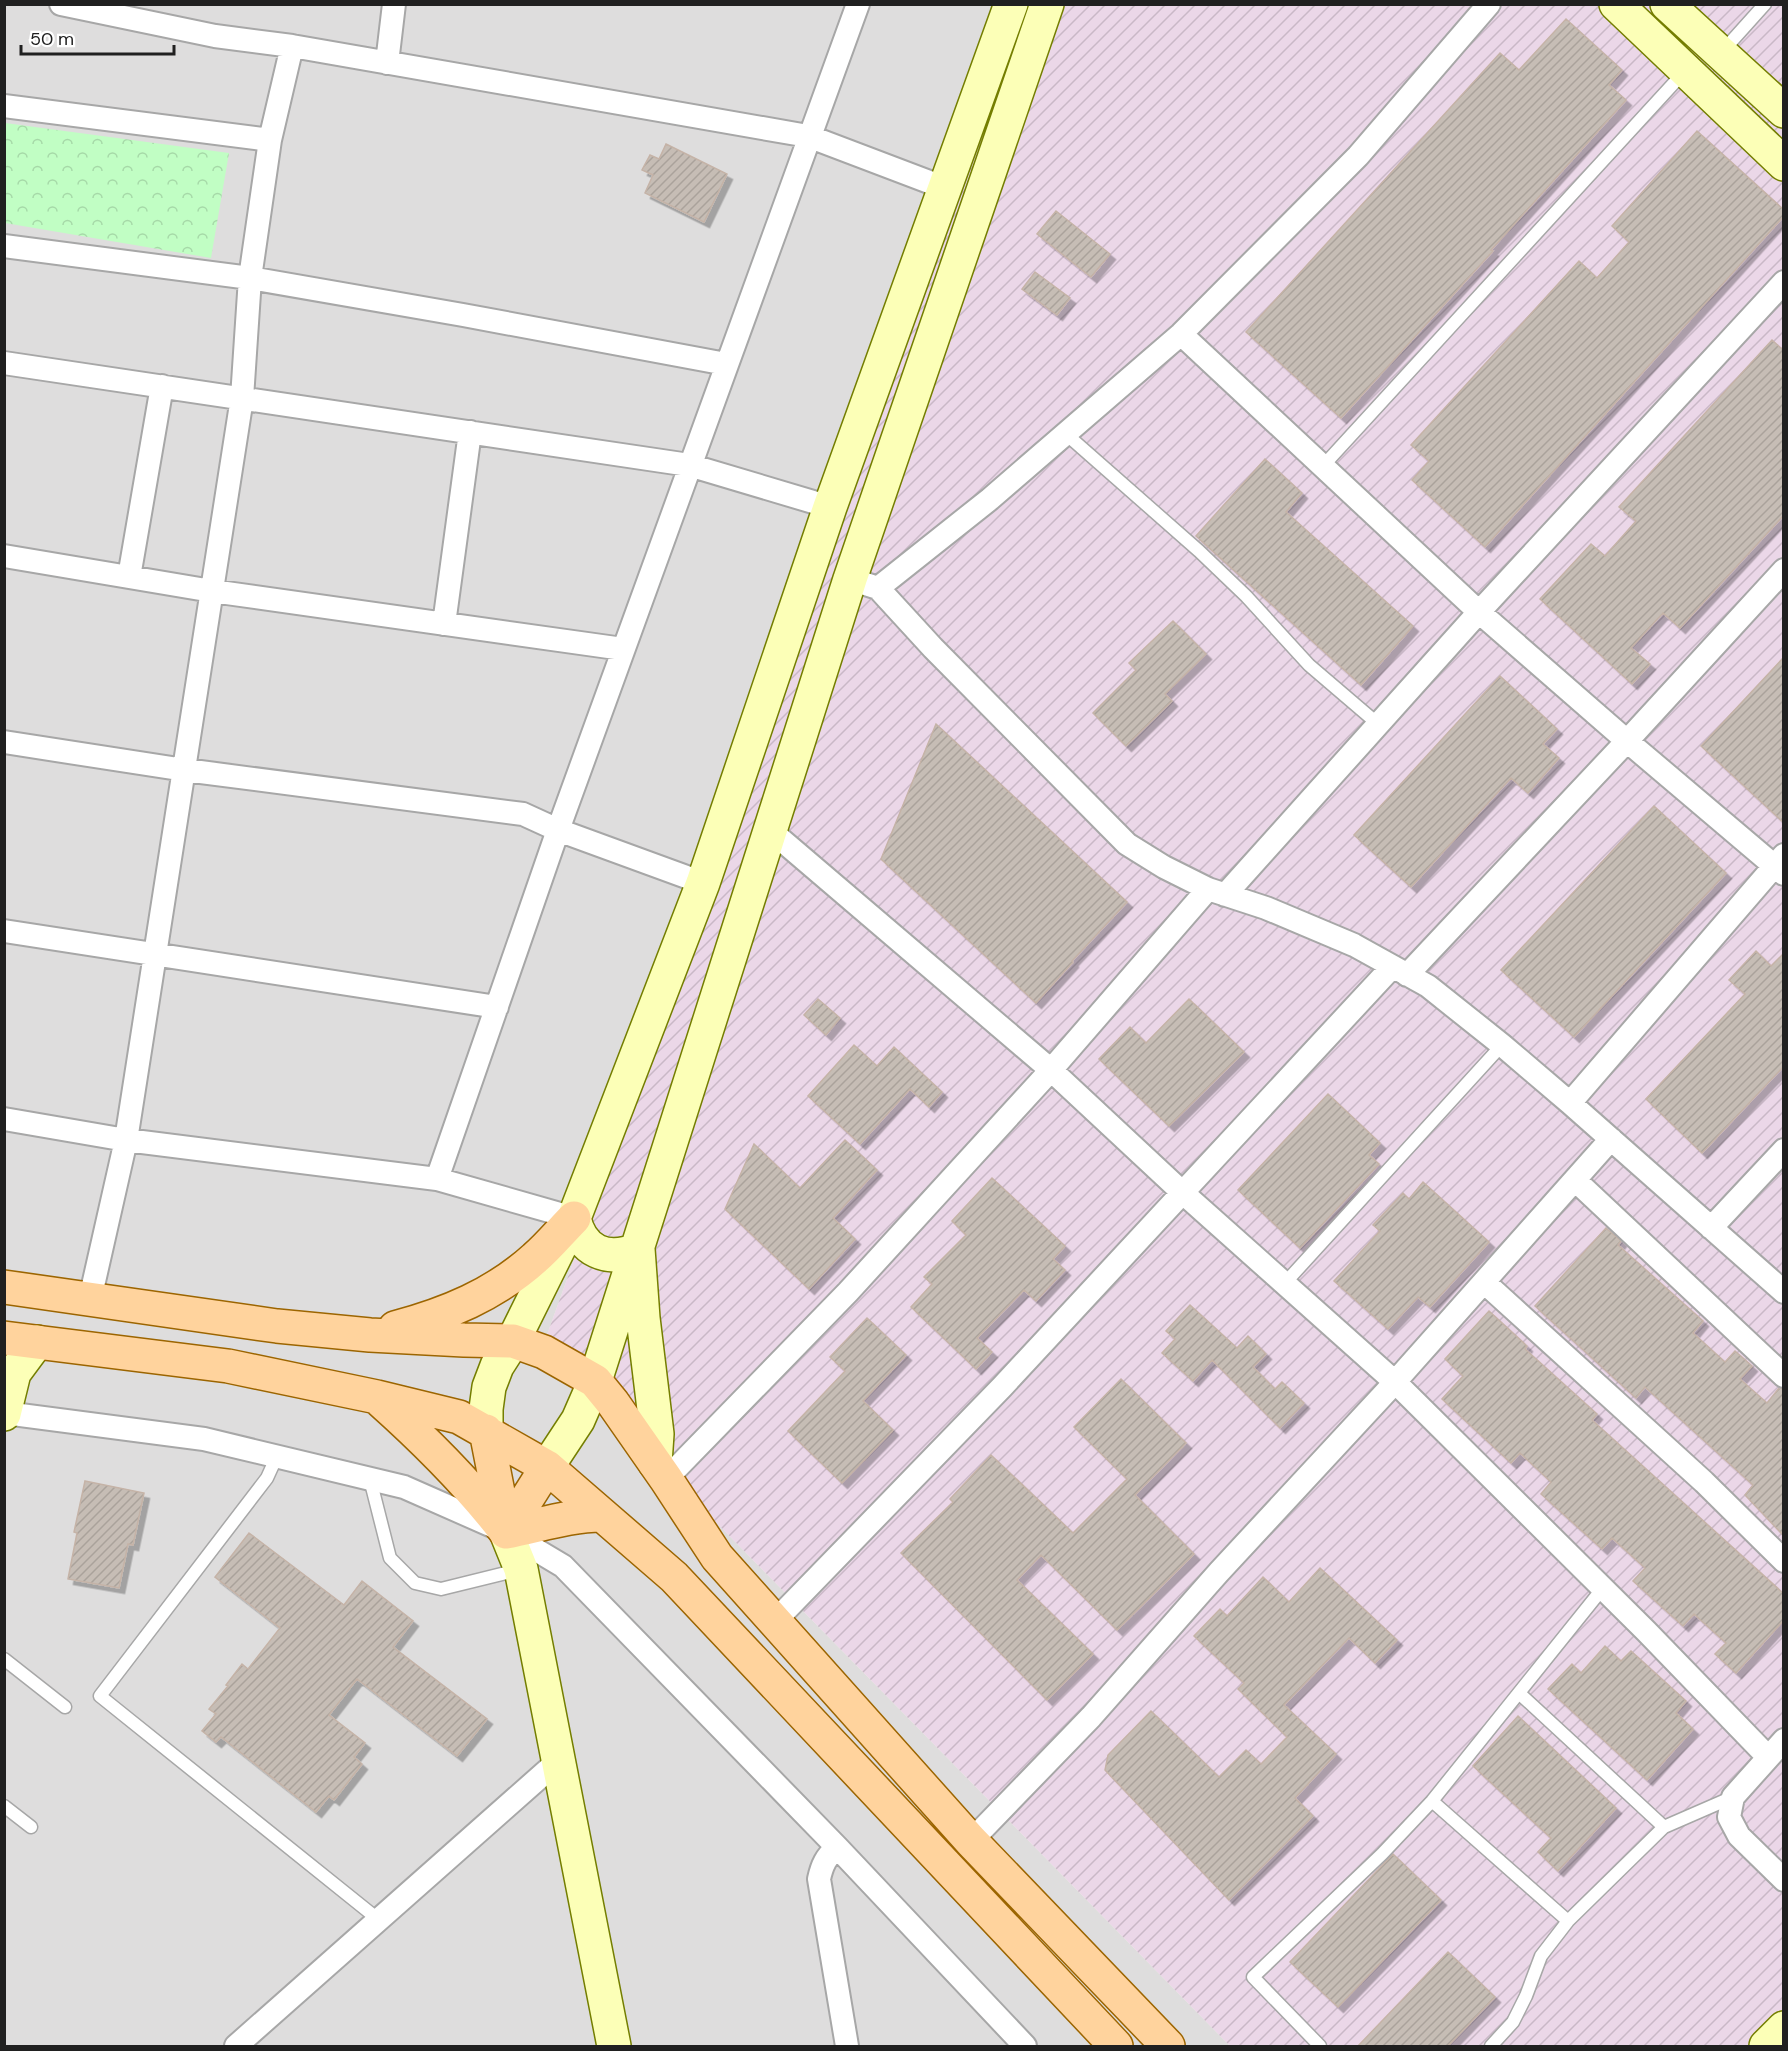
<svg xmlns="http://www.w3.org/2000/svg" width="1788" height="2051" viewBox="0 0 1788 2051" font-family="'DM Sans',sans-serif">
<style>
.residential{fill:#dedddd}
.industrial{fill:url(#industrial-furrows)}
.park{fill:url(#park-crowns)}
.building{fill:url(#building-hatch);stroke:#c5b3a7;stroke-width:1.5;filter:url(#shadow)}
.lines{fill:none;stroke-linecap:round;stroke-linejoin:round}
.lane-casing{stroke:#a7a7a7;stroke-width:15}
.street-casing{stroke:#a7a7a7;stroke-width:26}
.secondary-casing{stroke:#747e00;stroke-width:36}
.primary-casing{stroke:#9c6500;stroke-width:36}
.lane{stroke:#fff;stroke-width:12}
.street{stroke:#fff;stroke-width:22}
.secondary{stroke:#fcffb7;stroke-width:33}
.primary{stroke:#ffd39d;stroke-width:33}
</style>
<defs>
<pattern id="industrial-furrows" width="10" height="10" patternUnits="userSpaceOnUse" patternTransform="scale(1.5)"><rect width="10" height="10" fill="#ebd7e8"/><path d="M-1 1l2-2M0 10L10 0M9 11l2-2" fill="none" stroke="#c9b8c7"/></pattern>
<pattern id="park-crowns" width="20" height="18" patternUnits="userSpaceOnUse" patternTransform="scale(1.5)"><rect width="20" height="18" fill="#c1fec4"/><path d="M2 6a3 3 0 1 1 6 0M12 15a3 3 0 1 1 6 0" fill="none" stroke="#a6d9a8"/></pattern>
<pattern id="building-hatch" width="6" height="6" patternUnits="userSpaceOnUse" patternTransform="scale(1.5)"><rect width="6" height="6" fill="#c6bdb5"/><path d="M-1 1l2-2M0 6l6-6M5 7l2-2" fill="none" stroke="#aaa29b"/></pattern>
<filter id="shadow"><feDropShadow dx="5.5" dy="5.5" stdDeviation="0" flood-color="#0004"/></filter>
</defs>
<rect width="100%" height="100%" fill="#f1ede6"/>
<!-- residential -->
<path class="residential" d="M 5,5 L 1025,5 L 543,1346 L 1230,2046 L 5,2046 Z"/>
<!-- industrial -->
<path class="industrial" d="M 1025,5 L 1783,5 L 1783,2046 L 1230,2046 L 543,1346 Z"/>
<!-- park -->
<path class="park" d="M 5,123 L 229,153 L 211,258 L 5,223 Z"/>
<!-- building -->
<path class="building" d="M 1566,19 L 1622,70 L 1609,85 L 1626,100 L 1491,250 L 1493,251 L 1341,418 L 1246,332 L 1500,53 L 1519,70 Z
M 1697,131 L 1784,210 L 1784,216 L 1485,547 L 1412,480 L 1429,461 L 1411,445 L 1579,261 L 1597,278 L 1629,242 L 1612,226 Z
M 666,144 L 727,174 L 704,222 L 645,193 L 653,175 L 642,170 L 650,155 L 659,159 Z
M 1056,211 L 1110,254 L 1091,277 L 1037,234 Z
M 1035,272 L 1070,298 L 1057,315 L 1022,289 Z
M 1772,340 L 1784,351 L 1784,515 L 1680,628 L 1663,613 L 1631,648 L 1650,664 L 1632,684 L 1540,599 L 1591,544 L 1605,556 L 1636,521 L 1619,507 Z
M 1265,459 L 1302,493 L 1286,512 L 1413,626 L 1361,685 L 1196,536 Z
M 1173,621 L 1206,654 L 1165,694 L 1172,701 L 1126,746 L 1093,713 L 1136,670 L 1129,663 Z
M 1784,657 L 1784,823 L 1701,746 Z
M 1500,676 L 1557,729 L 1543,744 L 1559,758 L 1528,793 L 1511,778 L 1411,887 L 1354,835 Z
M 936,724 L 1127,902 L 1072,961 L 1073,962 L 1036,1003 L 881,859 Z
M 1654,806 L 1726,873 L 1574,1037 L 1501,970 Z
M 1756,951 L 1771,966 L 1784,953 L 1784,1066 L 1702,1153 L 1646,1099 L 1745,994 L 1729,980 Z
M 818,999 L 840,1018 L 826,1035 L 804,1015 Z
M 1189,999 L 1244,1052 L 1169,1126 L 1099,1059 L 1130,1027 L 1146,1043 Z
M 854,1045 L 877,1066 L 894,1047 L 942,1092 L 929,1107 L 910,1089 L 860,1144 L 808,1096 Z
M 1328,1094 L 1380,1143 L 1369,1155 L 1379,1164 L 1300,1248 L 1238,1190 Z
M 845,1140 L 877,1170 L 833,1218 L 855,1239 L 809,1289 L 725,1209 L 754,1144 L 800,1188 Z
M 992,1178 L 1065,1246 L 1053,1259 L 1065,1270 L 1036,1301 L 1024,1290 L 977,1338 L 992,1352 L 976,1369 L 911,1307 L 932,1284 L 924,1277 L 966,1235 L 952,1221 Z
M 1423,1182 L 1489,1242 L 1430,1307 L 1418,1297 L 1388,1329 L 1334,1281 L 1380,1231 L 1373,1225 L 1403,1193 L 1409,1199 Z
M 1606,1228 L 1621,1241 L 1618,1245 L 1703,1321 L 1693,1333 L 1725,1362 L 1735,1351 L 1752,1366 L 1740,1379 L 1767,1403 L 1779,1388 L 1784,1389 L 1784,1536 L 1745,1495 L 1753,1485 L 1645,1387 L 1636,1398 L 1535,1306 Z
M 1190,1305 L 1237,1348 L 1248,1336 L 1266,1354 L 1253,1367 L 1275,1389 L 1282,1382 L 1304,1403 L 1280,1428 L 1212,1360 L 1193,1381 L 1162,1353 L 1175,1339 L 1166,1331 Z
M 1489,1311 L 1527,1346 L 1525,1349 L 1597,1414 L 1592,1420 L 1784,1594 L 1784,1620 L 1736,1673 L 1715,1654 L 1726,1643 L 1694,1614 L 1683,1626 L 1633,1581 L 1645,1568 L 1612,1538 L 1602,1549 L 1541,1494 L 1551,1482 L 1520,1453 L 1511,1463 L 1442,1399 L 1463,1376 L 1445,1359 Z
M 867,1318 L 906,1355 L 863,1401 L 893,1430 L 842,1483 L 788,1431 L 845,1371 L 830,1357 Z
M 1121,1379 L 1186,1443 L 1135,1495 L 1194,1554 L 1117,1630 L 1041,1555 L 1017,1580 L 1093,1654 L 1047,1700 L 901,1553 L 953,1502 L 950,1499 L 991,1455 L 1073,1533 L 1127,1479 L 1074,1427 Z
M 85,1481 L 144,1493 L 133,1545 L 128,1544 L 119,1588 L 68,1579 L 77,1533 L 74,1532 Z
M 249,1533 L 344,1605 L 362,1581 L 413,1621 L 393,1647 L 487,1719 L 457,1756 L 357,1679 L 329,1715 L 365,1743 L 354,1757 L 362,1764 L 334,1800 L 329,1796 L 316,1812 L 221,1737 L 216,1742 L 202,1731 L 216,1714 L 209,1709 L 228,1686 L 226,1685 L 242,1664 L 248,1669 L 280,1628 L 215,1577 Z
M 1320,1568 L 1397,1640 L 1375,1663 L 1349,1638 L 1284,1705 L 1336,1754 L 1295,1798 L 1313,1816 L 1229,1900 L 1105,1770 L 1108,1755 L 1151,1711 L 1219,1777 L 1246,1750 L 1261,1764 L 1287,1737 L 1238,1689 L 1244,1683 L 1194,1636 L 1220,1609 L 1227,1616 L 1263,1577 L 1289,1602 Z
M 1605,1646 L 1621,1661 L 1631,1651 L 1686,1701 L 1676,1713 L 1693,1729 L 1647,1780 L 1548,1689 L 1572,1664 L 1581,1673 Z
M 1518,1716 L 1616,1808 L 1558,1871 L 1538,1852 L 1551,1838 L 1473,1766 Z
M 1393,1854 L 1441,1900 L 1338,2007 L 1290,1962 Z
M 1448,1952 L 1495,1997 L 1448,2046 L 1358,2046 Z"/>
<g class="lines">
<!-- lane casing -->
<g class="lane-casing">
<path id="lane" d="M 1721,53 L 1765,4
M 1066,434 L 1199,551 L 1246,596 L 1309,665 L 1378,724
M 1323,466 L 1685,71
M 1285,1283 L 1502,1045
M 277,1456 L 267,1478 L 100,1696 L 379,1920
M 370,1479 L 390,1558 L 415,1583 L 441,1589 L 518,1570
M 4,1659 L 65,1707
M 1519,1693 L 1664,1827
M 1432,1801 L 1568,1921
M 4,1806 L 31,1827
M 1320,2046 L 1253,1977 L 1382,1854 L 1432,1801 L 1603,1588
M 1491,2046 L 1513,2022 L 1526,1996 L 1541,1956 L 1568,1921 L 1664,1827 L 1733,1797"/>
</g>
<!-- street casing -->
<g class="street-casing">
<path id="street" d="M 61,4 L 215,36 L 292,46 L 808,136 L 945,188
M 387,63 L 394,4
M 4,106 L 270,140
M 4,246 L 250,278 L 463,315 L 726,364
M 1181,334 L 1479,612 L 1627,741 L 1784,874
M 4,363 L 689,465 L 830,507
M 4,556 L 212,591 L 623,649
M 129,577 L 162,386
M 850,579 L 878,588 L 933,648 L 1127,844 L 1164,867 L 1208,889 L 1266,908 L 1354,945 L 1428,986 L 1502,1045 L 1570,1103 L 1784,1292
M 878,588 L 990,499 L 1181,334 L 1358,156 L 1489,4
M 444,624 L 470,432
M 4,742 L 185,770 L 523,814 L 558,830 L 703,883
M 771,831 L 1051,1070 L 1183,1193 L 1395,1382 L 1646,1631 L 1768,1757
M 1225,895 L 1479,612 L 1784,282
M 4,931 L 497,1007
M 1407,975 L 1627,741 L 1784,570
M 1570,1103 L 1784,855
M 4,1119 L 126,1140 L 437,1179 L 574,1218
M 437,1179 L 558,830 L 858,4
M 1575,1180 L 1784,1376
M 1711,1228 L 1784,1150
M 1484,1282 L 1704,1482 L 1784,1561
M 90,1299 L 126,1140 L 242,398 L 250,278 L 270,140 L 292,46
M 5,1413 L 204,1439 L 404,1487 L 506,1532 L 563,1566 L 837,1847 L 1025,2046
M 666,1479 L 848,1292 L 1051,1070 L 1208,889
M 775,1621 L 1002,1387 L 1392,967
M 1784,1740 L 1733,1797 L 1729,1817 L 1739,1836 L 1784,1880
M 971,1841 L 1091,1717 L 1219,1572 L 1386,1392 L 1611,1139
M 837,1847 C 826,1857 822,1865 819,1879 L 847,2046
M 236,2046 L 558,1761"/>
</g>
<!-- secondary casing -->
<g class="secondary-casing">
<path id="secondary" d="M 1616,4 L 1784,164
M 1667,4 L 1784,111
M 574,1218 C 581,1251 607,1263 638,1249 L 643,1318 L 657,1434 L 655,1463
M 4,1414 L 14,1373 L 37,1342
M 486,1431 L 486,1409 L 489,1387 L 497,1366 L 513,1341 L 574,1218 L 703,883 L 830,507 L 1011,4
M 547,1467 L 578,1420 L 595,1381 L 850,579 L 1047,4
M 506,1532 L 521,1569 L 614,2046
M 1766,2046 L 1784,2028"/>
</g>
<!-- primary casing -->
<g class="primary-casing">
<path id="primary" d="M 4,1287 L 277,1326 L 370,1335 L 464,1340 L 513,1341 L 544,1352 L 595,1381 L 613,1403 L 666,1479 L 717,1557 L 971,1841 L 1168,2046
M 395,1328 C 447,1314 494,1295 535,1258 C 549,1246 561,1231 574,1218
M 4,1338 L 228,1366 L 377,1397 L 459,1417 L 547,1467 L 674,1577 L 1116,2046
M 381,1401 C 428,1443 468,1483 506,1532
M 486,1431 L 505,1528
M 506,1532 C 538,1526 569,1515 602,1515
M 506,1532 L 547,1467"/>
</g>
<!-- lane -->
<use href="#lane" class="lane"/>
<!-- street -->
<use href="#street" class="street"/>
<!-- secondary -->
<use href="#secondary" class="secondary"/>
<!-- primary -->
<use href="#primary" class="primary"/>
</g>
<!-- border -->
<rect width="1788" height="2051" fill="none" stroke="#202020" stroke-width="12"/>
<!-- scale -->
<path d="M21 45v9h153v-9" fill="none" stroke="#202020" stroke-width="3"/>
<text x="30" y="45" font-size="18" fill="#202020" stroke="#ffffff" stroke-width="4.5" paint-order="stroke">50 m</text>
</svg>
